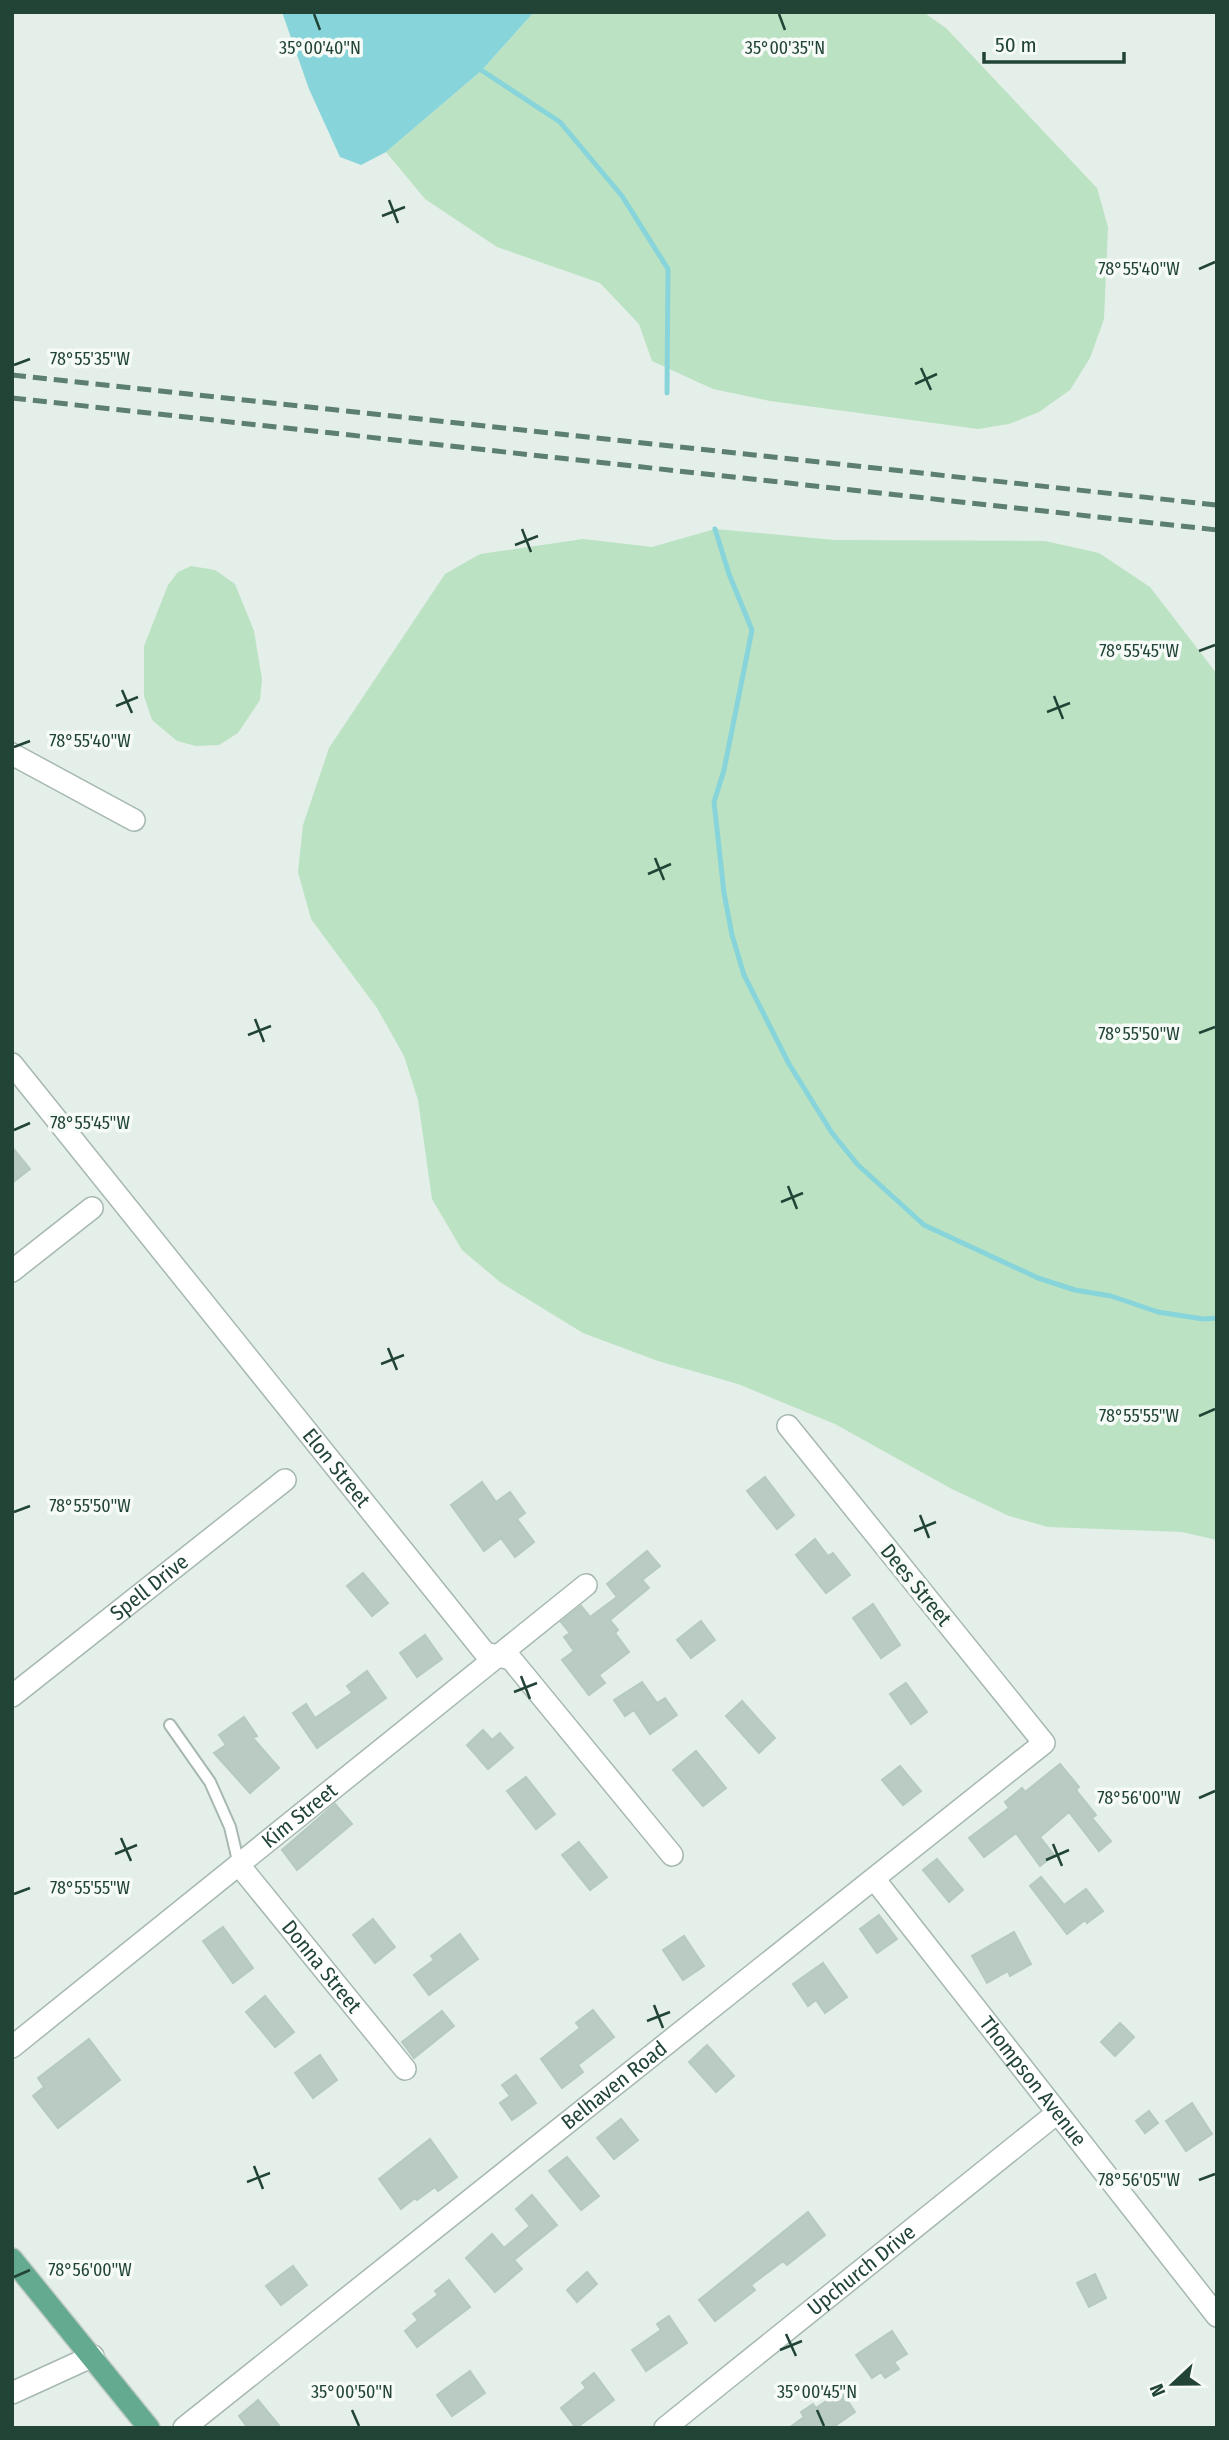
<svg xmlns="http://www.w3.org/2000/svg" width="1229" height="2440" viewBox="0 0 1229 2440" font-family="'Fira Sans Condensed',sans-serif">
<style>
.green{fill:#bbe2c2}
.water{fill:#87d5da}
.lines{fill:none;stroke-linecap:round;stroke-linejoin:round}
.stream{stroke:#87d5da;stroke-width:5}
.building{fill:#b9cbc2;stroke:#b6cabf;stroke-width:2}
.lane-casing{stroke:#a6b8b0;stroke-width:14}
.street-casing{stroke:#a6b8b0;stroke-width:24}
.primary-casing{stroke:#c1cbc7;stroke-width:24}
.lane{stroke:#fff;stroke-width:10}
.street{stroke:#fff;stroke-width:21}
.primary{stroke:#64aa90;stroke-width:21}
.rail{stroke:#5c7f72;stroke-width:5;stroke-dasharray:14 7;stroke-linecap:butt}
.ticks{fill:none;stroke:#214437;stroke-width:2.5}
.labels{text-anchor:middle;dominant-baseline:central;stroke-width:7;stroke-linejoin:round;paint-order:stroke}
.street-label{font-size:21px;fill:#214437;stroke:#f6fbf8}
.ticks-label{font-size:18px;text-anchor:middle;fill:#214437;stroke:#f6fbf8;stroke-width:7;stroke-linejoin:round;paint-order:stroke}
</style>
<rect width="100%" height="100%" fill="#e4efe9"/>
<!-- green -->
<path class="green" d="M 534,12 L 923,12 L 946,28 L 1097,188 L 1108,227 L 1104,319 L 1090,358 L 1070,390 L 1039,412 L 1009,424 L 978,429 L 770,401 L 713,389 L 652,361 L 639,324 L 600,283 L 497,247 L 425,199 L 386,152 L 481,71 Z
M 715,529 L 835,540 L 1045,541 L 1099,553 L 1150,587 L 1217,674 L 1217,1540 L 1182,1532 L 1048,1527 L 1009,1516 L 950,1488 L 835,1424 L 738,1384 L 658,1361 L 583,1333 L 500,1282 L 462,1250 L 432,1199 L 418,1100 L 404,1056 L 377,1008 L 311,919 L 298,872 L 303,825 L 329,748 L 445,574 L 480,554 L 583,539 L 652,547 Z
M 191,566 L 215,570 L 235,584 L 254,631 L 262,679 L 260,700 L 238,733 L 219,745 L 196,746 L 177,741 L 152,720 L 144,696 L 144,646 L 168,585 L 178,572 Z"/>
<!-- water -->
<path class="water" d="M 282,12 L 534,12 L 481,71 L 386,152 L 361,165 L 340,157 L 309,89 Z"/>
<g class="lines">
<!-- stream -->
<path class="stream" d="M 478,68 L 560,122 L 622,196 L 668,269 L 667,393
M 715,529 L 729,574 L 752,630 L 724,770 L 714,802 L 724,893 L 732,935 L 744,975 L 789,1064 L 832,1133 L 858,1165 L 924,1225 L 1038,1278 L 1075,1290 L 1111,1296 L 1158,1312 L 1203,1319 L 1217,1318"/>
</g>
<!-- building -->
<path class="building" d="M 12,1147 L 30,1169 L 12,1183 Z
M 765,1477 L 794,1515 L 777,1529 L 747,1491 Z
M 482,1482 L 496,1502 L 510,1492 L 525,1513 L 517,1519 L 534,1542 L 515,1557 L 501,1538 L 484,1551 L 451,1505 Z
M 815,1539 L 828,1556 L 833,1553 L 850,1575 L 826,1593 L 796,1555 Z
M 647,1551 L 660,1566 L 642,1580 L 649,1588 L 610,1620 L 618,1630 L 615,1633 L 629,1652 L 599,1675 L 605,1683 L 589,1695 L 562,1660 L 574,1651 L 564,1637 L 570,1633 L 561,1622 L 581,1606 L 590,1617 L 617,1597 L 607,1584 Z
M 363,1573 L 388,1603 L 372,1616 L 347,1586 Z
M 873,1604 L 900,1645 L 881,1658 L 853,1618 Z
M 701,1621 L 715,1640 L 691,1658 L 677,1640 Z
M 425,1635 L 442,1659 L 417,1677 L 400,1653 Z
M 367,1671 L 386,1698 L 317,1748 L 293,1713 L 306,1704 L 315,1718 L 352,1693 L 347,1686 Z
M 642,1682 L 657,1703 L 665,1698 L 677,1715 L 650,1734 L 634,1710 L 625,1716 L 614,1700 Z
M 906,1683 L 927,1712 L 911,1724 L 890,1694 Z
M 742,1701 L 775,1738 L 759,1753 L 726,1716 Z
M 244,1717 L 257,1736 L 253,1738 L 279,1768 L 250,1793 L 214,1753 L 226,1745 L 219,1735 Z
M 483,1730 L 492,1740 L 500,1733 L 513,1748 L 488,1769 L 467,1745 Z
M 696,1751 L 726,1788 L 703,1806 L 673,1770 Z
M 1060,1764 L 1079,1787 L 1076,1790 L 1096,1815 L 1092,1818 L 1111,1841 L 1099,1851 L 1069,1812 L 1040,1837 L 1054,1855 L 1040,1866 L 1016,1833 L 984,1857 L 969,1838 L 1009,1808 L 1005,1802 L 1022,1788 L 1025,1792 Z
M 900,1766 L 921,1791 L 903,1805 L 882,1780 Z
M 526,1777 L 555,1814 L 536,1829 L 507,1791 Z
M 335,1804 L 352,1824 L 297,1870 L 282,1850 Z
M 579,1842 L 607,1877 L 590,1890 L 562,1855 Z
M 937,1859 L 963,1890 L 949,1902 L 923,1870 Z
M 1041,1877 L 1064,1905 L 1086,1889 L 1103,1911 L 1087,1923 L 1085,1920 L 1067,1934 L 1030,1886 Z
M 879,1915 L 897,1939 L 877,1953 L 860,1929 Z
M 373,1919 L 395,1947 L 375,1963 L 353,1935 Z
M 223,1927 L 253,1968 L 233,1983 L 203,1941 Z
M 1014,1932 L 1031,1964 L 1010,1976 L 1008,1971 L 987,1983 L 972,1956 Z
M 460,1934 L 478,1959 L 429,1995 L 414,1975 L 434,1960 L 431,1956 Z
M 684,1936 L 704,1966 L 683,1980 L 663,1950 Z
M 823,1963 L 847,1997 L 825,2013 L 816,2000 L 808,2006 L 793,1984 Z
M 265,1996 L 294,2032 L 275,2047 L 246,2012 Z
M 593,2010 L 614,2037 L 578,2065 L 583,2072 L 562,2088 L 541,2059 L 580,2028 L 576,2023 Z
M 442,2011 L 454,2026 L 414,2058 L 402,2042 Z
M 1120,2023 L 1134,2037 L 1115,2056 L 1101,2042 Z
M 89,2039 L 120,2080 L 58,2128 L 33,2096 L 44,2087 L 38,2078 Z
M 707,2045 L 734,2076 L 716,2092 L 689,2062 Z
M 320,2055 L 337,2080 L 313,2098 L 295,2073 Z
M 516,2075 L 536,2103 L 512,2120 L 500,2103 L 510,2096 L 502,2085 Z
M 1192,2103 L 1212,2134 L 1186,2151 L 1166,2121 Z
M 1149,2111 L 1158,2123 L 1145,2133 L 1136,2121 Z
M 621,2119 L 638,2140 L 614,2159 L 597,2138 Z
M 430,2139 L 457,2177 L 438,2191 L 435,2187 L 417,2200 L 415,2198 L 401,2209 L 379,2179 Z
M 567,2157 L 599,2196 L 581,2210 L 549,2171 Z
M 532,2195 L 557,2225 L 514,2260 L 522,2269 L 495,2292 L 466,2258 L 492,2234 L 504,2248 L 530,2226 L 516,2209 Z
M 808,2212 L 825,2235 L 787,2265 L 783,2261 L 751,2285 L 755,2290 L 715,2321 L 699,2300 Z
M 293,2266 L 307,2285 L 281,2305 L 266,2286 Z
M 587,2272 L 597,2284 L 577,2302 L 567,2290 Z
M 1095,2274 L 1106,2298 L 1089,2307 L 1077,2283 Z
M 449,2280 L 470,2307 L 417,2347 L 405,2331 L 418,2320 L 413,2314 L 438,2295 L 435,2291 Z
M 669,2316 L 687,2343 L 646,2371 L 632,2350 L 661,2330 L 657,2324 Z
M 892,2331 L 907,2354 L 894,2362 L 899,2369 L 885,2378 L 881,2372 L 872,2378 L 856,2355 Z
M 470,2371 L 485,2393 L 452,2416 L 437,2395 Z
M 594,2373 L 614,2400 L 576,2428 L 561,2408 L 586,2388 L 582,2383 Z
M 841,2391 L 855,2412 L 832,2428 L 789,2428 L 804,2417 L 801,2412 L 813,2404 L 816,2408 Z
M 258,2400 L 281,2428 L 248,2428 L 239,2416 Z"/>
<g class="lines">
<!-- lane casing -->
<g class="lane-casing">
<path id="lane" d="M 170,1725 L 210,1782 L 230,1827 L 239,1865"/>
</g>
<!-- street casing -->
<g class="street-casing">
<g id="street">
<path d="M 12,754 L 134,820"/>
<path id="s1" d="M 12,1064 L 485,1653 L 511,1659 L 672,1855"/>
<path d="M 12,1271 L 92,1208"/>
<path id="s2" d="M 12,1696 L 285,1480"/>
<path id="s3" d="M 239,1865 L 405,2069"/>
<path id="s4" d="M 875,1880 L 1217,2316"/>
<path id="s5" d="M 12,2047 L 586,1585"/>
<path d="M 12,2393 L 93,2356"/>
<path id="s6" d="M 184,2428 L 1044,1743 L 788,1426"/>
<path id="s7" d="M 665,2428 L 1057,2113"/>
</g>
</g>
<!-- primary casing -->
<g class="primary-casing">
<path id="primary" d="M 12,2259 L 149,2428"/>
</g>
<!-- lane -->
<use href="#lane" class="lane"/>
<!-- street -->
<use href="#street" class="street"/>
<!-- primary -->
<use href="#primary" class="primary"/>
<!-- rail -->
<path class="rail" d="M 12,375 L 1217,505
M 12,398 L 1217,530"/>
</g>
<!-- ticks -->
<path class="ticks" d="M 314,14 L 320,30M 779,14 L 785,30M 389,200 L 398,223M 382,216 L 405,207M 1199,269 L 1215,262M 14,365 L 30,359M 921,368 L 931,390M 915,384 L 937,374M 522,529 L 531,552M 515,545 L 538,536M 1199,651 L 1215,645M 122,690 L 132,713M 1054,696 L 1063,719M 116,706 L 138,697M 1047,712 L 1070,703M 14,747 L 30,741M 655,858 L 664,880M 648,874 L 671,864M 255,1019 L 264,1042M 1199,1033 L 1215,1027M 248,1035 L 271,1026M 14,1130 L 30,1123M 788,1186 L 797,1209M 781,1202 L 803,1193M 388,1348 L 397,1370M 381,1364 L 404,1355M 1199,1416 L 1215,1409M 14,1512 L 30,1506M 920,1515 L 929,1538M 914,1531 L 936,1522M 521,1676 L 530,1699M 514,1692 L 537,1683M 1199,1798 L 1215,1791M 121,1838 L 131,1861M 1053,1844 L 1062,1866M 115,1854 L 137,1845M 1046,1860 L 1069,1850M 14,1894 L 30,1888M 654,2005 L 663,2028M 647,2021 L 670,2012M 254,2166 L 263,2189M 1199,2180 L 1215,2174M 247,2182 L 270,2173M 14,2277 L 30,2270M 786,2334 L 796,2356M 780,2350 L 802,2341M 352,2410 L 359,2426M 817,2410 L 824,2426"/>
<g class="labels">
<!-- street labels -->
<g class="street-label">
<text stroke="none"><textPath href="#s1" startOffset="518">Elon Street</textPath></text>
<text transform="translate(916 1585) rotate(51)">Dees Street</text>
<text stroke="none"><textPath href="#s2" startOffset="175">Spell Drive</textPath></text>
<text stroke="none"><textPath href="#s5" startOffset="369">Kim Street</textPath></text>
<text stroke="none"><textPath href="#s3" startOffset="131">Donna Street</textPath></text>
<text stroke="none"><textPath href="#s4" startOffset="256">Thompson Avenue</textPath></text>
<text stroke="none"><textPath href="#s6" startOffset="550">Belhaven Road</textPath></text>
<text stroke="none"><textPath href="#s7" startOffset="252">Upchurch Drive</textPath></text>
</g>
</g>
<g class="ticks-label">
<text x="785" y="54">35°00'35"N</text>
<text x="320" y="54">35°00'40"N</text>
<text x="1139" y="275">78°55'40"W</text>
<text x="90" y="365">78°55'35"W</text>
<text x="1139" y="657">78°55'45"W</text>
<text x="90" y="747">78°55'40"W</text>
<text x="1139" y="1040">78°55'50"W</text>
<text x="90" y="1129">78°55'45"W</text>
<text x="1139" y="1422">78°55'55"W</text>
<text x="90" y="1512">78°55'50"W</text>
<text x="1139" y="1804">78°56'00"W</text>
<text x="90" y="1894">78°55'55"W</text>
<text x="1139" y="2186">78°56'05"W</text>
<text x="90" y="2276">78°56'00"W</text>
<text x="352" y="2398">35°00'50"N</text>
<text x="817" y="2398">35°00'45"N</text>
</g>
<!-- border -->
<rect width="1229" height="2440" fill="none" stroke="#214437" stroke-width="28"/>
<!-- north arrow -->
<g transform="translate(1173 2384) rotate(248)" stroke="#f6fbf8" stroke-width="5" paint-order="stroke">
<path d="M0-5L12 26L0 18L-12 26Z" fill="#214437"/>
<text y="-10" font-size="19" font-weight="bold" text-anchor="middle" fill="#214437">N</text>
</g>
<!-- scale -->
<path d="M984 52v10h140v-10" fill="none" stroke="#214437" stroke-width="3.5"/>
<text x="995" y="52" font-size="21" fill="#214437" stroke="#f6fbf8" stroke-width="5" paint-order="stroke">50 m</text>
</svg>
